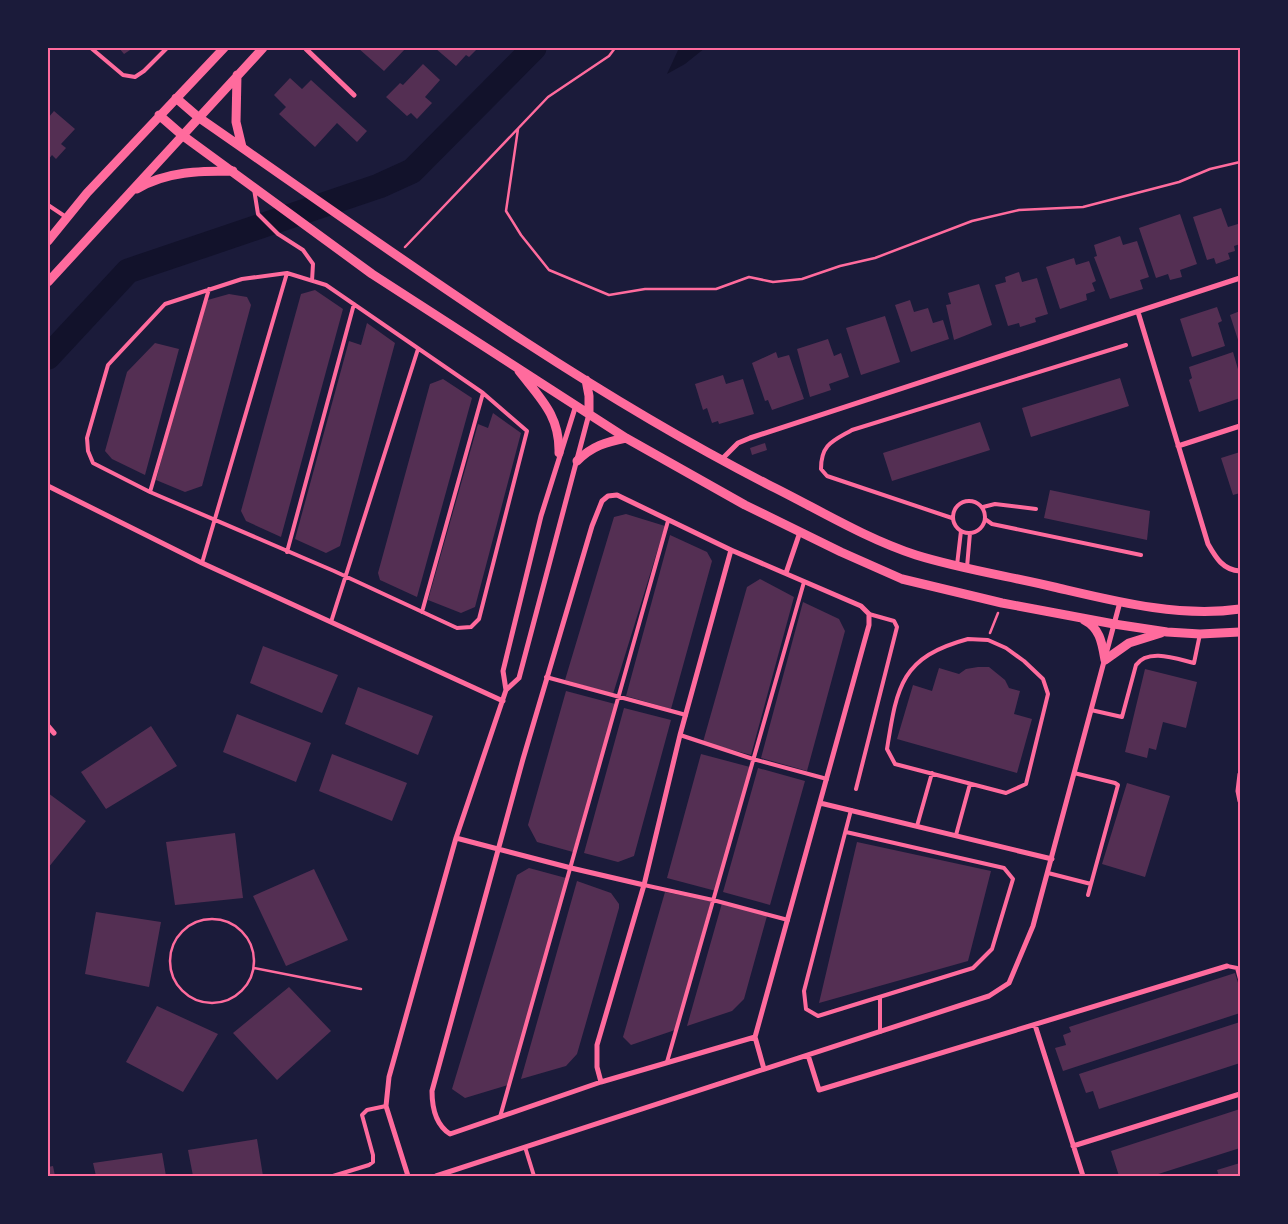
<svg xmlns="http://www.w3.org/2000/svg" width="1288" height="1224" viewBox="0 0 1288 1224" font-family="'Work Sans',sans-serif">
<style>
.water{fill:#12122b}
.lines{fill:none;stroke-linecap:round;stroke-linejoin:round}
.river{stroke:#12122b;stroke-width:25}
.building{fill:#542f53}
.path{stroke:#ff6b9d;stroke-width:2.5}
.service{stroke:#ff6b9d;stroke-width:4}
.minor{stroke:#ff6b9d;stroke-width:5}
.tertiary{stroke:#ff6b9d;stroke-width:9}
.neatline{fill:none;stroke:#ff6b9d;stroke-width:2}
</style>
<rect width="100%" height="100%" fill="#1b1b3a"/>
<!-- water -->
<path class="water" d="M 679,48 L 705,48 L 685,64 L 667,74 Z"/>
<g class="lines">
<!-- river -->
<path class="river" d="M 48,357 L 128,271 L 379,186 L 412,171 L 534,48"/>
</g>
<!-- building -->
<path class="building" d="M 119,48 L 133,48 L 124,54 Z
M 358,48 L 406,48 L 384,71 Z
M 435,48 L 478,48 L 469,57 L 466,55 L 456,66 Z
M 423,64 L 440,80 L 425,97 L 432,103 L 417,119 L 411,113 L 407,116 L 386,97 L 400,83 L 403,85 Z
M 290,78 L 302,89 L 311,80 L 367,131 L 357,142 L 337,123 L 315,147 L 279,114 L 286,107 L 274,95 Z
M 54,111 L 75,129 L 61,144 L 66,148 L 56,159 L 52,155 L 48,160 L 48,118 Z
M 1221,208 L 1228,227 L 1238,224 L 1240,244 L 1234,246 L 1235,251 L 1228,253 L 1230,259 L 1216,264 L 1214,258 L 1207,260 L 1193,217 Z
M 1180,214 L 1197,264 L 1180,270 L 1182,277 L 1170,280 L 1168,274 L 1156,278 L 1139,228 Z
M 1120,236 L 1123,245 L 1137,241 L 1149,277 L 1140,280 L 1143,289 L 1110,299 L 1094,257 L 1097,256 L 1094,245 Z
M 1074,258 L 1076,265 L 1089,261 L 1096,281 L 1092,283 L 1095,291 L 1086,294 L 1087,300 L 1060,309 L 1046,267 Z
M 1019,272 L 1022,282 L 1037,278 L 1048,314 L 1035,318 L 1036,322 L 1020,327 L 1019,323 L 1008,326 L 995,285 L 1006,282 L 1005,277 Z
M 979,284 L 992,325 L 954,340 L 946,305 L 951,304 L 948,293 Z
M 315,290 L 343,309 L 281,537 L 246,521 L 241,511 L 301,294 Z
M 229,294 L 247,297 L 251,305 L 202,486 L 185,492 L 156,480 L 204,301 Z
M 910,300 L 914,312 L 928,308 L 933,323 L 943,320 L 949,339 L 911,352 L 895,305 Z
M 1217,307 L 1222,321 L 1218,323 L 1225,346 L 1192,357 L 1180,319 Z
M 1240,311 L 1240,346 L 1230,315 Z
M 885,316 L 900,362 L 861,375 L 846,328 Z
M 367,323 L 395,343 L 340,546 L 326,553 L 295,539 L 349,341 L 361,345 Z
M 828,339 L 834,356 L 841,353 L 849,377 L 829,384 L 831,390 L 810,397 L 797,349 Z
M 155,343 L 179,349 L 145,475 L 112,459 L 105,451 L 127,372 Z
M 776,352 L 778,358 L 789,355 L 804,399 L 772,410 L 768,400 L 765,401 L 752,363 Z
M 1233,352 L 1240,376 L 1240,398 L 1199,412 L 1189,380 L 1192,378 L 1189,367 Z
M 723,375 L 726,384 L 743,379 L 754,414 L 719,424 L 718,421 L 712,423 L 707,408 L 703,410 L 695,384 Z
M 1120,378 L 1129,406 L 1031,437 L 1022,408 Z
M 443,379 L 472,398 L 417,597 L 380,580 L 378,573 L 430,384 Z
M 493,413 L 521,433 L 475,607 L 461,613 L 428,600 L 478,424 L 488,428 Z
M 980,422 L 990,450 L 892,481 L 883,453 Z
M 765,443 L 767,450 L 752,455 L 750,448 Z
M 1240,452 L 1240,493 L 1233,495 L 1221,458 Z
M 1050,490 L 1150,511 L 1147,540 L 1044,518 Z
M 626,514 L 665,526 L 613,694 L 565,680 L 614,517 Z
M 670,535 L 707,552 L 712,561 L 671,709 L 626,696 Z
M 760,579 L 794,597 L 751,755 L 703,742 L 747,587 Z
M 803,602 L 839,619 L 845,631 L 807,771 L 761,758 Z
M 263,646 L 338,675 L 322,713 L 250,683 Z
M 978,667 L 989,667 L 1005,680 L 1009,688 L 1020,691 L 1014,714 L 1032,719 L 1017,773 L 897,739 L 913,685 L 932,691 L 939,668 L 959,674 L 966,669 Z
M 1145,669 L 1197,682 L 1186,728 L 1163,722 L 1156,750 L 1149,748 L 1147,758 L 1125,752 Z
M 358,687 L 433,716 L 418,755 L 345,724 Z
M 566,691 L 615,704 L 573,852 L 537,842 L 528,825 Z
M 624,708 L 671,720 L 634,856 L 618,862 L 584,853 Z
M 237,714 L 311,743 L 296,782 L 223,752 Z
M 151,726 L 177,766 L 106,809 L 81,772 Z
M 332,754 L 407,783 L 392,821 L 319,791 Z
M 701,754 L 750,767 L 716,891 L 667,878 Z
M 758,768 L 805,781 L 770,905 L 723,892 Z
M 1127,783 L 1170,796 L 1145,877 L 1102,864 Z
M 48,793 L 86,821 L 48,868 Z
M 235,833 L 243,898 L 175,905 L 166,842 Z
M 857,842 L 991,871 L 968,961 L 819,1003 Z
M 529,868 L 566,878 L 563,894 L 508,1085 L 465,1098 L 452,1089 L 515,881 L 517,875 Z
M 314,869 L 348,940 L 286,966 L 253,896 Z
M 577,881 L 611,893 L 619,904 L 619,908 L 577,1054 L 566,1066 L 521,1079 Z
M 665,892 L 711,901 L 675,1030 L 631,1045 L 623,1037 Z
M 722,903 L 767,916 L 744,999 L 732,1011 L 687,1026 Z
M 96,912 L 161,922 L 149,987 L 85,974 Z
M 1235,973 L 1240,989 L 1240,1013 L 1063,1071 L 1055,1048 L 1066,1045 L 1063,1035 L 1071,1032 L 1069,1027 Z
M 289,987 L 331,1031 L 277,1080 L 233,1033 Z
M 157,1006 L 218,1034 L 183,1092 L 126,1062 Z
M 1240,1022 L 1240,1063 L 1099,1109 L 1093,1091 L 1086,1093 L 1079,1074 Z
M 1240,1109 L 1240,1148 L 1152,1176 L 1119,1176 L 1111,1151 Z
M 257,1139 L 263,1176 L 193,1176 L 188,1150 Z
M 162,1153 L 166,1176 L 96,1176 L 93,1163 Z
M 1240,1163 L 1240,1176 L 1219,1176 L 1217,1170 Z
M 53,1166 L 55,1176 L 48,1176 L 48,1167 Z"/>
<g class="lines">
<!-- path -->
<path class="path" d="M 518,129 L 506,211 L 521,235 L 549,270 L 609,295 L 645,289 L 716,289 L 749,277 L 773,282 L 802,279 L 840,266 L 875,258 L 972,221 L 1019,210 L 1083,207 L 1179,182 L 1210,169 L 1240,162
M 405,247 L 548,97 L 609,56 L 615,48
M 990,633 L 998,613
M170 961a42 42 0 1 1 84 0a42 42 0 1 1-84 0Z
M 254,968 L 361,989"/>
<!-- service -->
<path class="service" d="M 91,48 L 123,75 L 135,77 L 144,71 L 167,48
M 254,189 L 258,214 L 278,234 L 303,250 L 313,264 L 312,281
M 48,205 L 66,217
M 287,273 L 326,285 L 483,393 L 527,431 L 479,619 L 471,627 L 457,628 L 334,571 L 150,492 L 93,463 L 88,451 L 87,438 L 108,365 L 165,304 L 242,279 Z
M 150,492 L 209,289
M953 517a16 16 0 1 1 32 0a16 16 0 1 1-32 0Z
M 983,507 L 995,504 L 1036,509
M 952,518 L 827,476 L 821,469 C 821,444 833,441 852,430 L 1126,345
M 985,519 L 992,524 L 1141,555
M 287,552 L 354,304
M 202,563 L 287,273
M 957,565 L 961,531
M 967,567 L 970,533
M 422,612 L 483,393
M 331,622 L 418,349
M 968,639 L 988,640 L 1006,648 L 1024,661 L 1043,679 L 1048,694 L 1026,784 L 1006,793 L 895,764 L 887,749 C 897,686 901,657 968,639 Z
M 546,677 L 686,715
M 1091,710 L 1122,717 L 1136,665 C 1148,648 1177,659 1194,663 L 1200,634
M 680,735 L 753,759 L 827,779
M 1074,773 L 1115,783 L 1118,785 L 1088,895
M 856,789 L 897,627 L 894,621 L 869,614
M 917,826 L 932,773
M 846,832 L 1004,868 L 1013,879 L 992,949 L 973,968 L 818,1016 L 806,1009 L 804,991 L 851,810
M 956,835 L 970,784
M 1048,873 L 1091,884
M 644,885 L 713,900 L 788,920
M 1227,966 L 1237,968 L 1240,979
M 880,998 L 880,1032
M 667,1062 L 804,582
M 500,1117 L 668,521
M 525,1147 L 534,1176
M 333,1176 L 369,1165 L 373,1162 L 373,1155 L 362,1115 L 367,1110 L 386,1106"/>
<!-- minor -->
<path class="minor" d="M 308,48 L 306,49 L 354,95
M 1138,312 L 1208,544 C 1216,558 1223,570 1240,571
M 1178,446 L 1240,426
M 721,460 L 738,443 L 750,438 L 1240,278
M 48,486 L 202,563 L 503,701
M 786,573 L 800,532
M 506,690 L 519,678 L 589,414
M 48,726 L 54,733
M 1240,774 L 1238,791 L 1240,801
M 820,803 L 1052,859
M 456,838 L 571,868 L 644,885
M 1035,1025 L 1083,1176
M 755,1037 L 601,1082 L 450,1134 C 436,1125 432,1107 432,1091 L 523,759 L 592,526 L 602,501 L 608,496 L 617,495 L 731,550 L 861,606 L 869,614 L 869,625 L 755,1037 L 764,1069
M 808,1055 L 819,1090 L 1227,966
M 601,1082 L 597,1067 L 597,1045 L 644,885 L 680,735 L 731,550
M 1073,1146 L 1240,1094
M 408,1176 L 386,1106 L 389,1077 L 456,838 L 506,690 L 503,671 L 541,516 L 576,405
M 436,1176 L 989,996 L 1009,983 L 1033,926 L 1120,602"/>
<!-- tertiary -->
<path class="tertiary" d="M 237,75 L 236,122 L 242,147
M 176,98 L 198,117 C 383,245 566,381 767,484 C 816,508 864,538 916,555 C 961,569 1008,576 1054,587 C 1114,601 1179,618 1240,609
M 159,115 L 182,135 L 372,274 L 626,438 L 745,505 L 841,552 L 902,579 L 1002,603 L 1114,624 L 1167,632 L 1200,634 L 1240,632
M 137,189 C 166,171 201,171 233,171
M 48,241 L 87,193 L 224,48
M 48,282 L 263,48
M 519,371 C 541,399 560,416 559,453
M 586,380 L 589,396 L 589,413
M 577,461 C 592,446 606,442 626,438
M 1084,620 C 1100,628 1102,643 1105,660 L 1129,643 L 1161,633"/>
</g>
<!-- border -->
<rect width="1288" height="1224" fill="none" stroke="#1b1b3a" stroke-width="98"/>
<rect x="49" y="49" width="1190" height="1126" class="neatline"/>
</svg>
